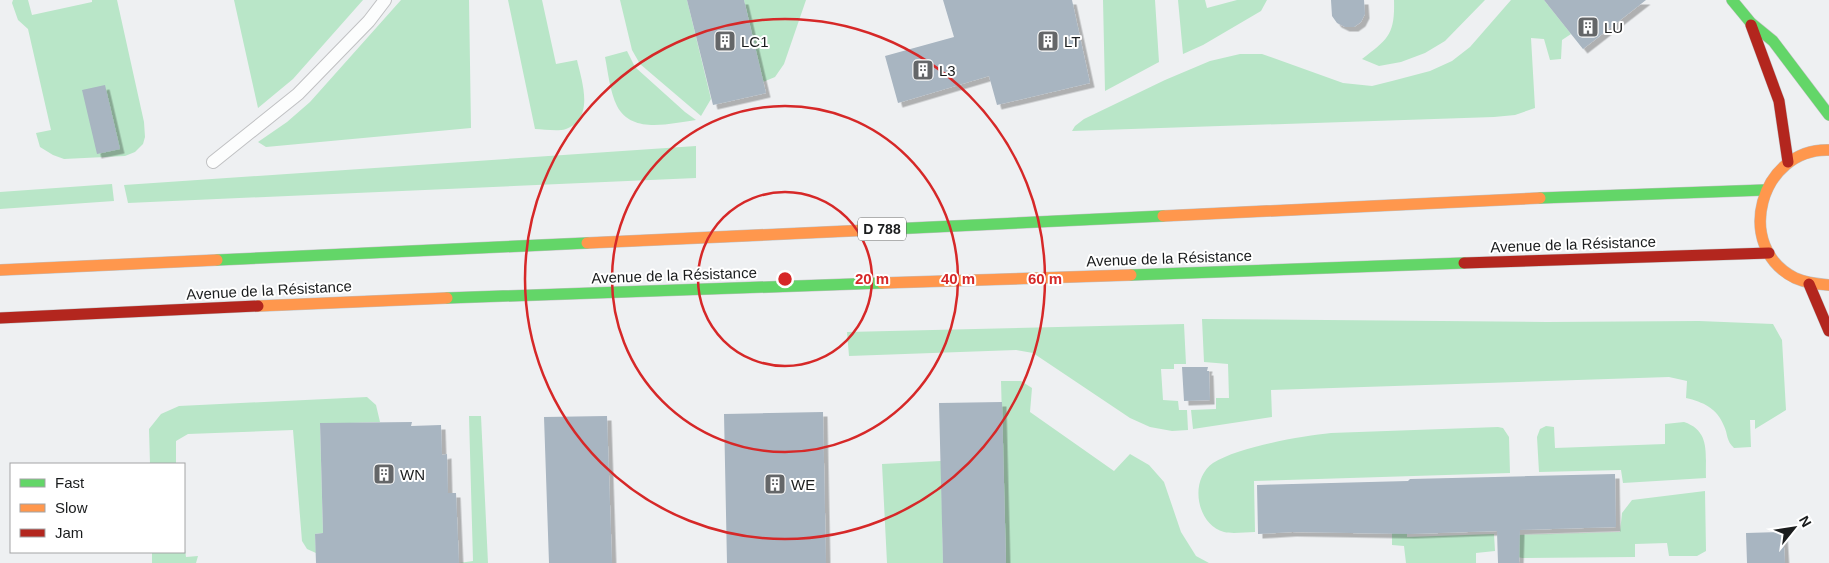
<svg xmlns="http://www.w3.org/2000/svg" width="1829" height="563" viewBox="0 0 1829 563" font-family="Arial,sans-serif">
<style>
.green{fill:#b9e6c8}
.building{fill:#a8b5c1;filter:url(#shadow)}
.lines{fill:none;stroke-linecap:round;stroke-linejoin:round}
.lane-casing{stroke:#c0c1c3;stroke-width:14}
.fast-casing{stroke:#c0c1c3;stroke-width:12}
.slow-casing{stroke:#c0c1c3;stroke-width:12}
.jam-casing{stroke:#c0c1c3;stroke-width:12}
.lane{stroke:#fcfdfd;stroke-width:12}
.fast{stroke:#63d668;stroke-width:11}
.slow{stroke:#ff974d;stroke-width:11}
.jam{stroke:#b3261e;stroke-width:11}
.ring{fill:none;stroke:#d62828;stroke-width:2.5}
.labels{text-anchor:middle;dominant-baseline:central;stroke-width:4;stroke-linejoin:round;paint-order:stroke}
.shield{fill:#fff;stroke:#5f6061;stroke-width:1}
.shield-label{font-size:14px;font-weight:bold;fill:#1a1c1d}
.poi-label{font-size:15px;fill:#1a1c1d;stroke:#fff;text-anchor:start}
.street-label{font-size:15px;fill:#1a1c1d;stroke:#fff}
.centre{fill:#d62828;stroke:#fff;stroke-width:2.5}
.ring-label{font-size:15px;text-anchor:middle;font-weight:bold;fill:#d62828;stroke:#fff;stroke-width:4;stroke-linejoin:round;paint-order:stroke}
</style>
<defs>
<filter id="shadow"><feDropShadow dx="4.5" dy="4.5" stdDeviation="0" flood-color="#0004"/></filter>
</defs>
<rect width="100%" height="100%" fill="#eef0f2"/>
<!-- green -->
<path class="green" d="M 13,0 L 28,0 L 32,15 L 92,2 L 92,0 L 117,0 L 144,122 L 145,137 L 143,144 L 135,152 L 125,156 L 64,159 L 53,155 L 40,147 L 36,133 L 51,130 L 28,29 L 18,20 L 12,3 Z
M 234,0 L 363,0 L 293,79 L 258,108 Z
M 401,0 L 469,0 L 471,128 L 266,147 L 258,142 L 287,122 L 310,102 Z
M 508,0 L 542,0 L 556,64 L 577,60 C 582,82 595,118 566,129 C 557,132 544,129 535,129 Z
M 620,0 L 687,0 L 711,99 L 701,116 L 640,64 L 632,50 Z
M 744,0 L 806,0 L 784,64 L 775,77 L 763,82 Z
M 1103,0 L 1155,0 L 1159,62 L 1105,91 Z
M 1178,0 L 1205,0 L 1207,8 L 1237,0 L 1267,0 L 1261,11 L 1203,45 L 1183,54 Z
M 1394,0 L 1485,0 L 1445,41 L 1425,53 L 1401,62 L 1379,66 L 1362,59 C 1388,39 1395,35 1394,0 Z
M 1511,0 L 1544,0 L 1571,34 L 1562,40 L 1561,59 L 1550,60 L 1544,39 L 1531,38 L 1535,108 L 1515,115 L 1494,117 L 1072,131 L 1075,126 L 1084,119 L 1165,80 L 1210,61 L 1240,54 L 1262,54 L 1343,83 L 1372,86 L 1392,81 L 1430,71 L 1452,61 L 1470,47 Z
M 627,51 L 635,67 L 685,112 L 696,120 C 671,123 632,135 617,106 C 610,92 608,72 605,57 Z
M 696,146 L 696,178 L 128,203 L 124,185 Z
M 112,184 L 114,201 L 0,209 L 0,192 Z
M 1202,319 L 1547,322 L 1699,321 L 1773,324 L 1782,340 L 1786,410 L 1755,429 L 1755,420 L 1750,420 L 1751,447 L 1734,448 C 1726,441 1728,434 1724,426 C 1717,408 1703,402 1686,398 L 1687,381 L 1669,377 L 1271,390 L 1272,417 L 1193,429 L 1191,410 L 1216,409 L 1216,398 L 1229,398 L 1228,364 L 1204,362 Z
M 1184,324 L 1186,364 L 1174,364 L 1174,369 L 1161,369 L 1163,400 L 1178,401 L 1179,410 L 1187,410 L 1188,430 L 1172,431 L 1150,427 L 1130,418 L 1033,353 L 1016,350 L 849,356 L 847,332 Z
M 1001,381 L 1021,381 L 1032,388 L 1030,412 L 1114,471 L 1130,454 L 1149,465 L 1164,482 L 1181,532 L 1196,556 L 1209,563 L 1006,563 Z
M 367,397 L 376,405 L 380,422 L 320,424 L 323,533 L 315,534 L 316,553 L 307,549 L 302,541 L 293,430 L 188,434 L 176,441 L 176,464 L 150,464 L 149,429 L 161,414 L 179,406 Z
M 469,416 L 481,416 L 488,563 L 459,563 L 473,561 Z
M 1684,422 C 1711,431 1705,454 1706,478 L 1623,483 L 1621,470 L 1539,472 L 1537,437 L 1540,429 L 1546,426 L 1554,427 L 1555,448 L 1665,444 L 1665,424 Z
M 1498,427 L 1503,428 L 1509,437 L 1510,473 L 1254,481 L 1255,532 C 1245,532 1233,534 1224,532 C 1196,524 1189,480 1213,463 C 1238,447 1301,436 1331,433 Z
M 941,461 L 943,563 L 887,563 L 882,464 Z
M 1705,491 L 1706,551 L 1697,556 L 1669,556 L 1667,543 L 1635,544 L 1635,557 L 1523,558 L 1516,557 L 1516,535 L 1620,532 L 1622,513 L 1632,500 Z
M 1392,532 L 1407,532 L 1407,537 L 1494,534 L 1495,551 L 1476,553 L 1476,563 L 1406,563 L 1404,546 L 1392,545 Z
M 184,541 L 186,557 L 198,556 L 196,563 L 152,563 L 152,552 L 184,552 Z"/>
<!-- building -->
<path class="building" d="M 687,0 L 744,0 L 766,93 L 713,105 Z
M 943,0 L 1072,0 L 1090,83 L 997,105 L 989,76 L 898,103 L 885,56 L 954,37 Z
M 1331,0 L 1364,0 L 1365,14 L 1361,22 L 1354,27 L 1345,27 L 1337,23 L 1332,16 Z
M 1544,0 L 1646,0 L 1583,49 Z
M 105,85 L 120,149 L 97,154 L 82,90 Z
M 1182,367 L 1208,367 L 1207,371 L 1209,371 L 1210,400 L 1184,401 Z
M 1002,402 L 1006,563 L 943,563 L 939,403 Z
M 823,412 L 826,563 L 727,563 L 724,414 Z
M 607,416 L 612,563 L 549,563 L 544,417 Z
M 412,422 L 411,426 L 441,425 L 442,455 L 447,454 L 448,493 L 456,493 L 459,563 L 316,563 L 315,534 L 323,533 L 320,423 Z
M 1615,474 L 1616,527 L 1520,530 L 1519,563 L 1498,563 L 1497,531 L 1410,534 L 1292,532 L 1258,534 L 1257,485 L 1408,481 L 1410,479 Z
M 1783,532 L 1785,563 L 1747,563 L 1746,533 Z"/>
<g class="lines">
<!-- lane casing -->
<g class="lane-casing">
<path id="lane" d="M 213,162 L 298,94 L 369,21 L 385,0"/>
</g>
<!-- fast casing -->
<g class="fast-casing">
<path id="fast" d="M 1732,0 L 1751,23 L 1773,41 L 1829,115
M 1540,198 L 1764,190
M 870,230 L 1163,216
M 217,260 L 587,243
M 1131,275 L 1464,263
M 447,298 L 882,283"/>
</g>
<!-- slow casing -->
<g class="slow-casing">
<path id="slow" d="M 1829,150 C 1760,148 1733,247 1795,278 C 1806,283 1817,284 1829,285
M 1163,216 L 1540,198
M 587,243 L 870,230
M 0,270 L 217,260
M 882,283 L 1131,275
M 258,306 L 447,298"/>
</g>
<!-- jam casing -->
<g class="jam-casing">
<path id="jam" d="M 1751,25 L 1779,101 L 1788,162
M 1464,263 L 1769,253
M 1809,284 L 1829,331
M 0,318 L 258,306"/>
</g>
<!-- lane -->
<use href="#lane" class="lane"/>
<!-- fast -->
<use href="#fast" class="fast"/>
<!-- slow -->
<use href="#slow" class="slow"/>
<!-- jam -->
<use href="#jam" class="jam"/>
</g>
<!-- distance rings -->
<g class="ring">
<circle cx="785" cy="279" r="87"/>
<circle cx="785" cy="279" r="173"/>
<circle cx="785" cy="279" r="260"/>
</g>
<!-- icons -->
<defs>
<g id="building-square" transform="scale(1.125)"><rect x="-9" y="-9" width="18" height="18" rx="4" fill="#646668" stroke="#fff"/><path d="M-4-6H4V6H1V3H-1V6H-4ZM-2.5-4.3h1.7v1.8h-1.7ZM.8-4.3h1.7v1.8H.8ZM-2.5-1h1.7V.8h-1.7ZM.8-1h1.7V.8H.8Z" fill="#fff"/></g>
</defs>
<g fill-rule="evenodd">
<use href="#building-square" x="1588" y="27"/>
<use href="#building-square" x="725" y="41"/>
<use href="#building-square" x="1048" y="41"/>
<use href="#building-square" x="923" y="70"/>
<use href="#building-square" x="384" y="474"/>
<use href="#building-square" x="775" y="484"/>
</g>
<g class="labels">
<!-- shield labels -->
<rect class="shield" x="858" y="217.5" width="48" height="23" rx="4"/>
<g class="shield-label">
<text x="882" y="229">D 788</text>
</g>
<!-- poi labels -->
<g class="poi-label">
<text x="1604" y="27">LU</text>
<text x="741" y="41">LC1</text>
<text x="1064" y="41">LT</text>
<text x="939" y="70">L3</text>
<text x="400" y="474">WN</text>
<text x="791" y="484">WE</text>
</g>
<!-- street labels -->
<g class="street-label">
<text transform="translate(1573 244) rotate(-2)">Avenue de la Résistance</text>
<text transform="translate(1169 258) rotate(-2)">Avenue de la Résistance</text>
<text transform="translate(674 275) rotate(-2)">Avenue de la Résistance</text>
<text transform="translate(269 290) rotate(-3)">Avenue de la Résistance</text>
</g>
</g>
<circle cx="785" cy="279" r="8" class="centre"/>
<g class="ring-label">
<text x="872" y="284">20 m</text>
<text x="958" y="284">40 m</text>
<text x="1045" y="284">60 m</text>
</g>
<!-- legend -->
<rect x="10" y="463" width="175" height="90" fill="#ffffff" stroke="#a3a4a5"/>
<rect x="20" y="479" width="25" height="8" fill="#63d668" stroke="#a3a4a5"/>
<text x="55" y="488" font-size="15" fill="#1a1c1d">Fast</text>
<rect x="20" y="504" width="25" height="8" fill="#ff974d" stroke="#a3a4a5"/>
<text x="55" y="513" font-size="15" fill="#1a1c1d">Slow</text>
<rect x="20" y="529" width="25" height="8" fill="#b3261e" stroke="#a3a4a5"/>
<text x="55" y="538" font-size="15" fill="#1a1c1d">Jam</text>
<!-- north arrow -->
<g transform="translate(1794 528) rotate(60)" stroke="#ffffff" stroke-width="4" paint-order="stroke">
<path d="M0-4L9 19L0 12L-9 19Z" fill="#1a1c1d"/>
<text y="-8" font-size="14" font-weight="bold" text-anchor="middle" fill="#1a1c1d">N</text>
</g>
</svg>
